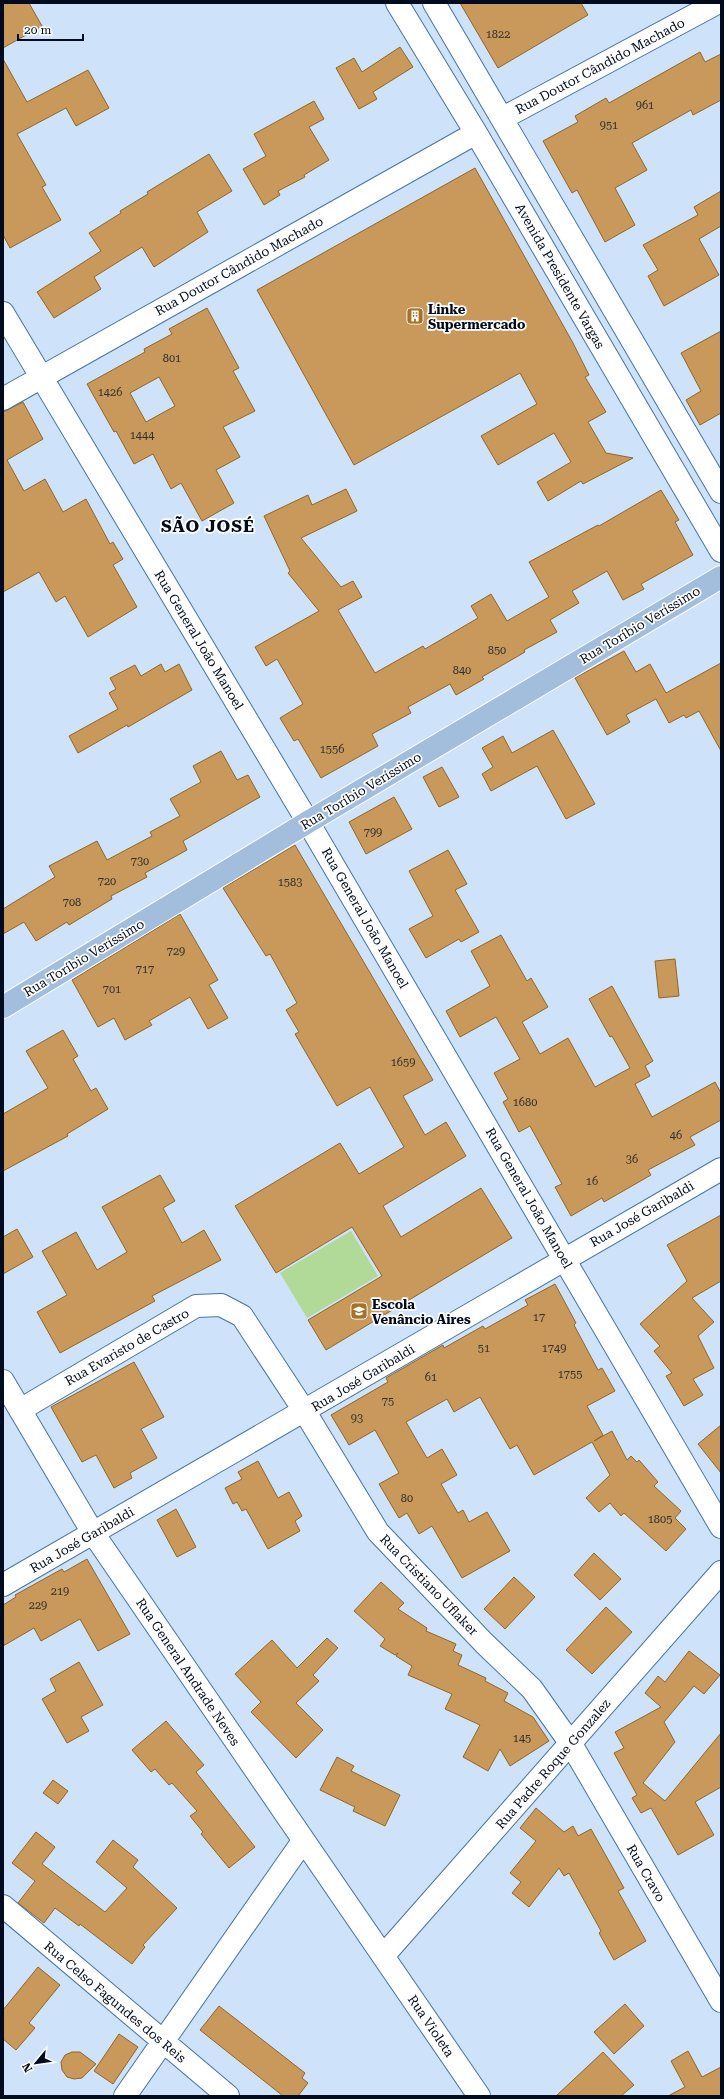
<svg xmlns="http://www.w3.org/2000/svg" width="724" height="2099" viewBox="0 0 724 2099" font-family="'Roboto Serif',serif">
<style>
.green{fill:#b1d998}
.building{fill:#c8995a;stroke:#926624;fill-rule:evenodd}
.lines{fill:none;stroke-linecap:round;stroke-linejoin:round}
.minor-casing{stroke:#4573a9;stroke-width:24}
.major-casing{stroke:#fff;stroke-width:24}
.minor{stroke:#fff;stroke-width:22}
.major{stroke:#a3bddc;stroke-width:22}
.labels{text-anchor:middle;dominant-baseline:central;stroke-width:3.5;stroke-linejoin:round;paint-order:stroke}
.number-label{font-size:11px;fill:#322e2e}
.street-label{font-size:13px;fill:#000b20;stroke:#fff}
.poi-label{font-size:13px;font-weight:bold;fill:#000b20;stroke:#fff;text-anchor:start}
.district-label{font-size:17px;font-weight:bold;letter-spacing:1px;fill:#000b20;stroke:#fff}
</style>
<rect width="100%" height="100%" fill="#cee2fa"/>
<!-- green -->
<path class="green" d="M 351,1231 L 378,1276 L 307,1318 L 280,1273 Z"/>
<!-- building -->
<path class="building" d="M 3,3 L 29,3 L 42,26 L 3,48 Z
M 460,3 L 581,3 L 588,15 L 498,68 Z
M 400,47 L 413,67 L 373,92 L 377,99 L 359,109 L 336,68 L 354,58 L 362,72 Z
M 700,52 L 705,62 L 721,54 L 721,100 L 693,115 L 691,110 L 632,143 L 647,170 L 615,188 L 635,225 L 605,242 L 577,190 L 572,193 L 543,141 L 578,122 L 575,116 L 606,98 L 609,103 Z
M 3,59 L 27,102 L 88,70 L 109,108 L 76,126 L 66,108 L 17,134 L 46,185 L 42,187 L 61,220 L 10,248 L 3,235 Z
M 314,101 L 324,119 L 309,127 L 329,160 L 304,175 L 305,177 L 278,191 L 280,195 L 264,205 L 243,169 L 266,156 L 254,134 Z
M 209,154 L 232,191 L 197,212 L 208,232 L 154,267 L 142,247 L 94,277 L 101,289 L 54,318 L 37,292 L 101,251 L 89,233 L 121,213 L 120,211 L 148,194 L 147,192 Z
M 475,168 L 573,343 L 589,375 L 585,377 L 606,412 L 588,422 L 606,453 L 633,458 L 583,484 L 581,481 L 548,501 L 537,482 L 571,462 L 554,433 L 498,465 L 481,436 L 537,404 L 520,373 L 354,465 L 257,290 Z
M 721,191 L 721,226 L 699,239 L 719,275 L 664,306 L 648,276 L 658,270 L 643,245 L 698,215 L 694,207 Z
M 207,308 L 239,368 L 233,371 L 255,411 L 223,427 L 240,457 L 216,470 L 234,503 L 202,521 L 181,483 L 171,489 L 153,454 L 134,464 L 116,431 L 114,432 L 87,384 L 145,352 L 144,349 L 172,334 L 169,329 ZM 159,377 L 175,406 L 146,422 L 130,393 Z
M 721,331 L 721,413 L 700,425 L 686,400 L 701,391 L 681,353 Z
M 23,402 L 43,439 L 7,460 L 24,491 L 45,479 L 63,512 L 86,499 L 110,544 L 113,542 L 123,559 L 113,565 L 137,607 L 88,637 L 65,596 L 56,602 L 39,572 L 3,592 L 3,412 Z
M 346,489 L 357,511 L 301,538 L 341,587 L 353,581 L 362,597 L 338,610 L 375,673 L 423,646 L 425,649 L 478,618 L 471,606 L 491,594 L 507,621 L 549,597 L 529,562 L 598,525 L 599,526 L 661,490 L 679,520 L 675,522 L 693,555 L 641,584 L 644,589 L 623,600 L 607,571 L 572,591 L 579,603 L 550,620 L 557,632 L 524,650 L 525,652 L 482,677 L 484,679 L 456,695 L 450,684 L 408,707 L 411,713 L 372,734 L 378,746 L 321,778 L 298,739 L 294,741 L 280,718 L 303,704 L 277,659 L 266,666 L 255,647 L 319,611 L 288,573 L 290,571 L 264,516 L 308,495 L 312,505 Z
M 624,651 L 636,672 L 650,664 L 666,693 L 721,663 L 721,751 L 699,711 L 686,718 L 684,715 L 669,723 L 656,699 L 626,715 L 630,722 L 607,735 L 575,678 Z
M 161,664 L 165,672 L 179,664 L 192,690 L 128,727 L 127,725 L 78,753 L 69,736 L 118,709 L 109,693 L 116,689 L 110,678 L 135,665 L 141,676 Z
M 553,730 L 595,804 L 566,819 L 537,766 L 491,791 L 482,774 L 493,767 L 482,748 L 503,736 L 512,753 Z
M 221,751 L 237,780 L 248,775 L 260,797 L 183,841 L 187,850 L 145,873 L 147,877 L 111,896 L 112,899 L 69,925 L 67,922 L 36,941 L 24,922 L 3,934 L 3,909 L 55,877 L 49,866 L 97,841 L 107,860 L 152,836 L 150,832 L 180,816 L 170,799 L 201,782 L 193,766 Z
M 442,767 L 459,797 L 439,807 L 423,777 Z
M 394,797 L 412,829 L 366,854 L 349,822 Z
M 295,845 L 433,1080 L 403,1096 L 425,1135 L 446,1122 L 466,1156 L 383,1206 L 401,1237 L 481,1188 L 512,1238 L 326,1350 L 308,1320 L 382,1276 L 352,1227 L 276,1273 L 235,1206 L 340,1143 L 359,1174 L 404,1147 L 370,1087 L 337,1106 L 295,1034 L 299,1032 L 286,1010 L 297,1003 L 270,954 L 266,956 L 223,888 Z
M 448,850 L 467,884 L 455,890 L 479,932 L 461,942 L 459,939 L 426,958 L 409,929 L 433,916 L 409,871 Z
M 180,914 L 218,980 L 209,985 L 228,1018 L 208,1029 L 190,997 L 149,1021 L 152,1025 L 125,1040 L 114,1018 L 98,1027 L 72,980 Z
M 501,935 L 527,981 L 531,978 L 548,1007 L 522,1022 L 540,1054 L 568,1038 L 595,1087 L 630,1068 L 612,1036 L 610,1037 L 589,999 L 612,986 L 653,1061 L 645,1066 L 650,1076 L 635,1084 L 652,1117 L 715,1082 L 721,1093 L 721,1120 L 690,1137 L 695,1145 L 648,1170 L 651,1175 L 604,1202 L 602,1198 L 571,1216 L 555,1187 L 562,1184 L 530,1126 L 519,1132 L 503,1102 L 508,1099 L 494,1073 L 520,1059 L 496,1017 L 460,1037 L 446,1011 L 490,986 L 471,951 Z
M 675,959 L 679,996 L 659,998 L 655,961 Z
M 63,1030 L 78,1056 L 73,1059 L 91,1091 L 96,1088 L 108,1109 L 67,1134 L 68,1136 L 3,1171 L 3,1114 L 48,1088 L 26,1051 Z
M 160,1175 L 175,1201 L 163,1208 L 182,1243 L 204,1230 L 221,1260 L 152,1296 L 155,1301 L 60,1353 L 37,1312 L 67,1295 L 42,1251 L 76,1232 L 97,1270 L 127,1252 L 102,1207 Z
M 721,1215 L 721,1281 L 692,1298 L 714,1322 L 698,1336 L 714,1368 L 693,1379 L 703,1395 L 684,1406 L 666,1376 L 672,1373 L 654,1351 L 660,1346 L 640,1324 L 687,1281 L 667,1245 Z
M 17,1229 L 33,1257 L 3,1274 L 3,1237 Z
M 555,1284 L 576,1323 L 574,1325 L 598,1370 L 602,1368 L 615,1391 L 587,1406 L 603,1435 L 594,1441 L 612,1431 L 627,1460 L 631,1456 L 637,1462 L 639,1460 L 658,1482 L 654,1486 L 681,1511 L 675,1518 L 686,1529 L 666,1551 L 624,1513 L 621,1516 L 610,1503 L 599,1512 L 586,1498 L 610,1475 L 592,1442 L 534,1475 L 517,1445 L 510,1449 L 480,1397 L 454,1412 L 447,1399 L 406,1422 L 427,1458 L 442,1449 L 457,1475 L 441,1484 L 458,1513 L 463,1510 L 469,1522 L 487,1512 L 510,1551 L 462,1578 L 432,1526 L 419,1534 L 407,1513 L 399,1518 L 379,1484 L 399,1473 L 375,1430 L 349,1445 L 331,1415 L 388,1382 L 386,1378 L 443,1345 L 444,1348 L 483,1326 L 485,1329 L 528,1305 L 525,1300 Z
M 134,1362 L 164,1417 L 141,1429 L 157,1458 L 130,1473 L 132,1478 L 114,1488 L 96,1455 L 82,1462 L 51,1407 Z
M 721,1425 L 721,1473 L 698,1444 Z
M 258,1461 L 278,1498 L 289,1492 L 302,1516 L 295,1521 L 300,1531 L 268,1549 L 246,1509 L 242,1511 L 237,1502 L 233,1504 L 225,1488 L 242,1479 L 238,1472 Z
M 176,1509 L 196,1547 L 177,1557 L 157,1520 Z
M 594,1553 L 621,1579 L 600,1600 L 574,1575 Z
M 87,1559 L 130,1634 L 98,1651 L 80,1619 L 41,1641 L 34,1628 L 3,1646 L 3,1605 L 16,1597 L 15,1595 L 62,1569 L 64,1572 Z
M 514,1577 L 535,1597 L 505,1629 L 484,1609 Z
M 381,1582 L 404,1603 L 398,1609 L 427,1628 L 426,1631 L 456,1644 L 453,1651 L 462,1655 L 458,1665 L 486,1678 L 485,1681 L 508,1693 L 504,1701 L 533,1717 L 549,1741 L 510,1766 L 500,1749 L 488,1771 L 463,1757 L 480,1725 L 445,1709 L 452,1694 L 408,1675 L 412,1666 L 396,1656 L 398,1653 L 395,1655 L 380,1646 L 385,1639 L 354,1611 Z
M 606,1607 L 632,1632 L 592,1674 L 566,1650 Z
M 327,1638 L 338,1648 L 313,1675 L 319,1681 L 296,1703 L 323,1730 L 296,1758 L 251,1712 L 261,1702 L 235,1674 L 272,1640 L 297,1668 Z
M 689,1651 L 720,1675 L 704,1694 L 694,1686 L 664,1722 L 675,1742 L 643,1783 L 665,1801 L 721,1733 L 721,1787 L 695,1802 L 714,1835 L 678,1855 L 651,1808 L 641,1813 L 632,1798 L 637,1795 L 614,1753 L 624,1748 L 615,1732 L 661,1707 L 645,1693 L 658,1676 L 665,1682 Z
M 79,1662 L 103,1705 L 81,1717 L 89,1731 L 67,1743 L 42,1699 L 56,1691 L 50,1679 Z
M 166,1721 L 204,1765 L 196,1772 L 255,1847 L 229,1868 L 201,1834 L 203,1832 L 190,1816 L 197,1811 L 172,1783 L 169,1785 L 155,1769 L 151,1772 L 132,1750 Z
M 337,1757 L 354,1766 L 351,1771 L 400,1795 L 385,1826 L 353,1811 L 355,1807 L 320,1790 Z
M 53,1780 L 68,1791 L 58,1804 L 43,1793 Z
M 536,1808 L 564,1832 L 573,1826 L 578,1836 L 591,1829 L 624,1888 L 618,1891 L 646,1941 L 614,1960 L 599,1933 L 601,1931 L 569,1873 L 564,1876 L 559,1868 L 529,1907 L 512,1893 L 521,1882 L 510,1873 L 536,1841 L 520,1828 Z
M 36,1832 L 55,1847 L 42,1864 L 105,1912 L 127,1888 L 96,1862 L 113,1840 L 138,1860 L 133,1867 L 177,1908 L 143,1945 L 145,1947 L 132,1964 L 80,1924 L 79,1926 L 55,1908 L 44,1923 L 18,1903 L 35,1881 L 12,1863 Z
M 38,1967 L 60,1985 L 29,2023 L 35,2028 L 16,2050 L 3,2039 L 3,2010 Z
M 625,2004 L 644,2026 L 614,2054 L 594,2032 Z
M 219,2006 L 305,2073 L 302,2078 L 308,2083 L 298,2096 L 283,2096 L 200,2030 Z
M 119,2034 L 138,2047 L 113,2084 L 94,2071 Z
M 688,2051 L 702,2077 L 721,2067 L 721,2096 L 668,2096 L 685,2087 L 671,2061 Z
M 72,2052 L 80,2052 L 96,2064 L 82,2078 L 74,2079 L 67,2077 L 62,2070 L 61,2062 L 65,2055 Z
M 603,2052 L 634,2085 L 621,2096 L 556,2096 Z"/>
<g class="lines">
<!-- minor casing -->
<g class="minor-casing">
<path id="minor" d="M 397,3 L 476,133 L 721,551
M 434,3 L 721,492
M 503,118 L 717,3
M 3,313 L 308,822 L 721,1527
M 3,399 L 476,133
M 3,1381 L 93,1533 L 479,2096
M 20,1410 L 196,1306 L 221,1305 L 242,1316 L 305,1412 L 378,1532 L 484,1643 L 532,1689 L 571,1744 L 721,2001
M 3,1585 L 721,1169
M 3,1906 L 228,2096
M 384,1955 L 721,1572
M 125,2096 L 303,1841"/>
</g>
<!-- major casing -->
<g class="major-casing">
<path id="major" d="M 3,1007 L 308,822 L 721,577"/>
</g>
<!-- minor -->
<use href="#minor" class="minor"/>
<!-- major -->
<use href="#major" class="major"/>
</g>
<!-- icons -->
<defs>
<g id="building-square" transform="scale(0.9)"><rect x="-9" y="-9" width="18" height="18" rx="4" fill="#a47329" stroke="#fff"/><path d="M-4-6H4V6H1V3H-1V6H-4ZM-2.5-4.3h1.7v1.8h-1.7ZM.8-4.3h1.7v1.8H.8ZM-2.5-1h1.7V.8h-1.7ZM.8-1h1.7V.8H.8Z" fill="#fff"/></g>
<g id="school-square" transform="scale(0.9)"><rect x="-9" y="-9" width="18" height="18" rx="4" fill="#a47329" stroke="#fff"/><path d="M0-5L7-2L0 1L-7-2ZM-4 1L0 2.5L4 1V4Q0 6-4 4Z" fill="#fff"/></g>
</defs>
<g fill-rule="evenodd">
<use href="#building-square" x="415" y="316"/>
<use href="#school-square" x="359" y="1311"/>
</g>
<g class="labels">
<!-- number labels -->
<g class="number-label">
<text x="498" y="34">1822</text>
<text x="645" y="105">961</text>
<text x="609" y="125">951</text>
<text x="172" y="358">801</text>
<text x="110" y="392">1426</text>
<text x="142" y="435">1444</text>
<text x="497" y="650">850</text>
<text x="462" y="670">840</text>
<text x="332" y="749">1556</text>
<text x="373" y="832">799</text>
<text x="140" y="861">730</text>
<text x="107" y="881">720</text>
<text x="290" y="882">1583</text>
<text x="72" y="902">708</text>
<text x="176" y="951">729</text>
<text x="145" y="969">717</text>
<text x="112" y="989">701</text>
<text x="403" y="1062">1659</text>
<text x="525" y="1102">1680</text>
<text x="676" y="1135">46</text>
<text x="632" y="1159">36</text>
<text x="592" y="1181">16</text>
<text x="539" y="1317">17</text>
<text x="484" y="1348">51</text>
<text x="554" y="1348">1749</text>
<text x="570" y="1374">1755</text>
<text x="431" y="1377">61</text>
<text x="388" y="1401">75</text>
<text x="357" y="1418">93</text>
<text x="407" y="1498">80</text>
<text x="660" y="1519">1805</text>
<text x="60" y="1591">219</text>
<text x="38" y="1605">229</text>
<text x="522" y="1738">145</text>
</g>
<!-- street labels -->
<g class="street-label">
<text transform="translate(600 66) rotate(-28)">Rua Doutor Cândido Machado</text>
<text transform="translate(239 266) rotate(-29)">Rua Doutor Cândido Machado</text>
<text transform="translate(560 276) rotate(60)">Avenida Presidente Vargas</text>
<text transform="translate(640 625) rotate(-31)">Rua Toríbio Veríssimo</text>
<text transform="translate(199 640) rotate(59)">Rua General João Manoel</text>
<text transform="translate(361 791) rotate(-31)">Rua Toríbio Veríssimo</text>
<text transform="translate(365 918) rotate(60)">Rua General João Manoel</text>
<text transform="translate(84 958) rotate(-31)">Rua Toríbio Veríssimo</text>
<text transform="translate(529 1198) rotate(60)">Rua General João Manoel</text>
<text transform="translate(642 1214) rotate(-30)">Rua José Garibaldi</text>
<text transform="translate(127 1347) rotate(-30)">Rua Evaristo de Castro</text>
<text transform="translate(363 1378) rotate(-31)">Rua José Garibaldi</text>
<text transform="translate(82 1540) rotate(-30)">Rua José Garibaldi</text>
<text transform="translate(429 1585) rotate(46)">Rua Cristiano Uflaker</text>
<text transform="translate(188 1672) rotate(56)">Rua General Andrade Neves</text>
<text transform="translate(553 1764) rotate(-49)">Rua Padre Roque Gonzalez</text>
<text transform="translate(646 1873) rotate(60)">Rua Cravo</text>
<text transform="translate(115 2002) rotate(40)">Rua Celso Fagundes dos Reis</text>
<text transform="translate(431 2026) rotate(56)">Rua Violeta</text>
</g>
<!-- poi labels -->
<g class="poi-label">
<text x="428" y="309">Linke<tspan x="428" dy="15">Supermercado</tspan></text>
<text x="372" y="1304">Escola<tspan x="372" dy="15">Venâncio Aires</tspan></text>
</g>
<!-- district labels -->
<g class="district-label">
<text x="208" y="526">SÃO JOSÉ</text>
</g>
</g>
<!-- border -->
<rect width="724" height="2099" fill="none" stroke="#000b20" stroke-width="8"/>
<!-- north arrow -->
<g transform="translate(36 2063) rotate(241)" stroke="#ffffff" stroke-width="3" paint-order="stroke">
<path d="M0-3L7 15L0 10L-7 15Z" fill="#000b20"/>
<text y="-6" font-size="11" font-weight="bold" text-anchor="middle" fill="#000b20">N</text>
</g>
<!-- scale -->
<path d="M18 34v6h65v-6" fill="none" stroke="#000b20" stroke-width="2"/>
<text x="24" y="34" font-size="12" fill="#000b20" stroke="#ffffff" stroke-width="3" paint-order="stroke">20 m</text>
</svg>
